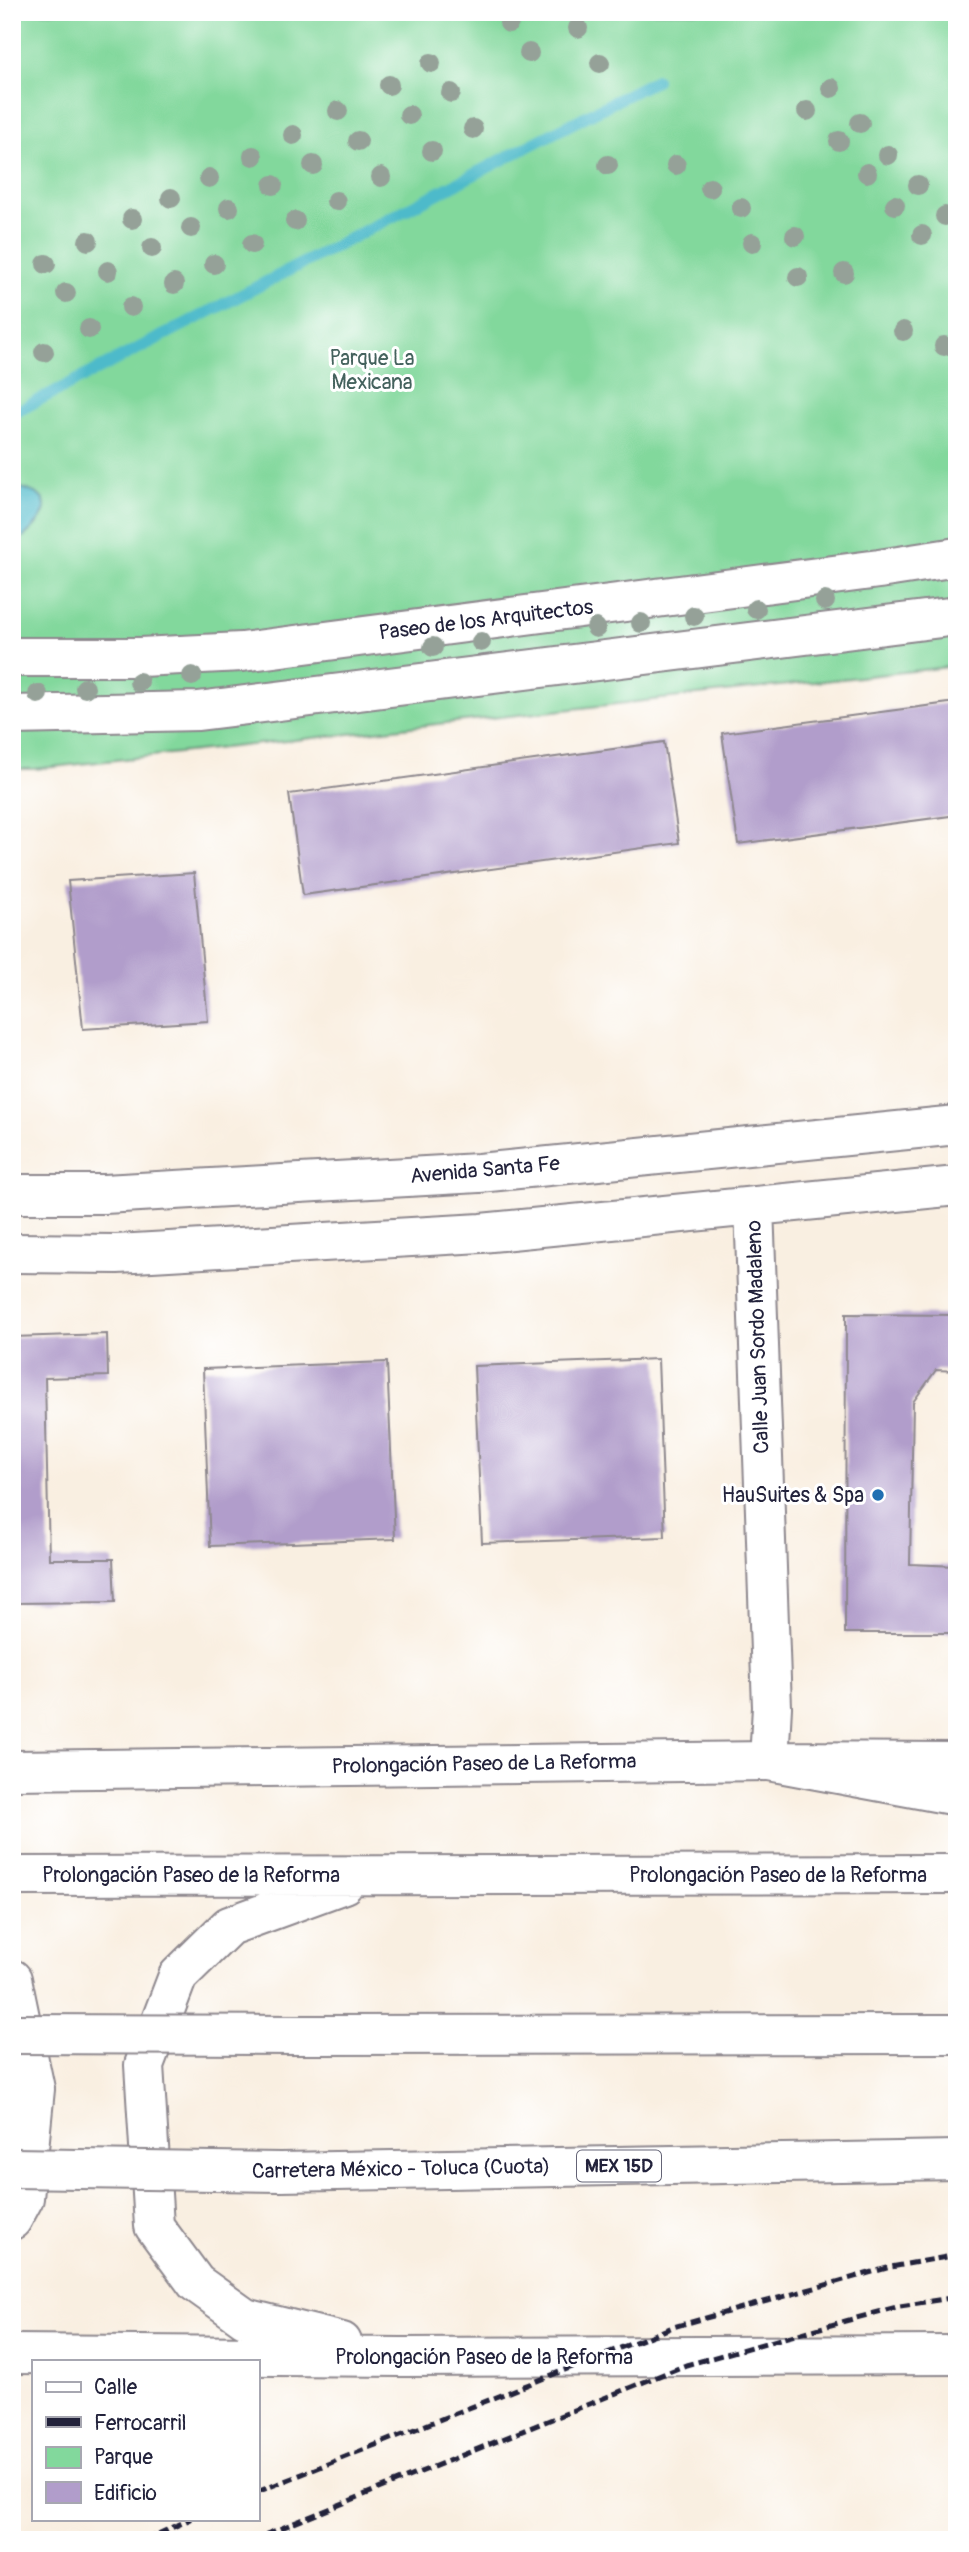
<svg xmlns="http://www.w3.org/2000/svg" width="969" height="2552" viewBox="0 0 969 2552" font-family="Pangolin,sans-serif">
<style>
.green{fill:#82d89c;stroke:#527d6c;stroke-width:2}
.water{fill:#4ebaca;stroke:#386e82;stroke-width:2}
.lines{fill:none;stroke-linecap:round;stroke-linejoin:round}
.stream{stroke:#4ebaca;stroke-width:12}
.building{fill:#b19dcb}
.minor-casing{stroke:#8e888e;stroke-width:42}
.major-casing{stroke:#8e888e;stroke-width:42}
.highway-casing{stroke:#8e888e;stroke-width:42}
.minor{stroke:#fff;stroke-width:38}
.major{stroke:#fff;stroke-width:38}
.highway{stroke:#fff;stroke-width:38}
.rail{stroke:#22223b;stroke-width:5;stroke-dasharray:10 5;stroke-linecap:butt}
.highway-bridge-casing{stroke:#8e888e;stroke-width:42;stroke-linecap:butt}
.highway-bridge{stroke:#fff;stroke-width:38}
.tree{fill:#95a198}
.poi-dot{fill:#1f6fb2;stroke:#fff;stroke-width:2.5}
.labels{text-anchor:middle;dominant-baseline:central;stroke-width:6;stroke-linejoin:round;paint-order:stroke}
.shield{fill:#fff;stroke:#646476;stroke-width:2}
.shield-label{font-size:19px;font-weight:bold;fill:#22223b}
.park-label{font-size:21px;fill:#44625d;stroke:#fff}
.street-label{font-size:21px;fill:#22223b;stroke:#fff}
.poi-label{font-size:21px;fill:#22223b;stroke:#fff;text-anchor:end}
</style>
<rect width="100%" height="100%" fill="#fff"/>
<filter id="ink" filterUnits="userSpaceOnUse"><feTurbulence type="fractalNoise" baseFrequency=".0143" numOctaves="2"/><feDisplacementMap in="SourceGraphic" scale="14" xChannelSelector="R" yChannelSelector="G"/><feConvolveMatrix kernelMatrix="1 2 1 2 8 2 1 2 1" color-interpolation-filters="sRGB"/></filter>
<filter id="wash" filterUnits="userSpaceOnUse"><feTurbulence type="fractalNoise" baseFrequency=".00686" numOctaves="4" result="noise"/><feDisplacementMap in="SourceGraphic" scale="28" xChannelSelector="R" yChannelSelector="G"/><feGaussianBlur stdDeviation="1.57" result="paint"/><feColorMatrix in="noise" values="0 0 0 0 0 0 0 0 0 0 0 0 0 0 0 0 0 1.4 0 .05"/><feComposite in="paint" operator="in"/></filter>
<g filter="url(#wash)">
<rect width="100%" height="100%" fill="#f9efe1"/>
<!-- green -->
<path class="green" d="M 12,12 L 957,12 L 957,666 L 35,769 L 12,769 Z"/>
<!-- water -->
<path class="water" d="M 12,486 C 68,496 42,523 12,546 Z"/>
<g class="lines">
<!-- stream -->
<path class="stream" d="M 12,414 L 656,80"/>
</g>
<g id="blocks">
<!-- building -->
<path class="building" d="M 957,702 L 957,815 L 738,844 L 722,733 Z
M 664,742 L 679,843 L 303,895 L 289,794 Z
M 194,873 L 208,1021 L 83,1029 L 68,881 Z
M 846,1314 L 957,1315 L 957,1371 L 936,1370 L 913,1402 L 910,1564 L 957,1566 L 957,1633 L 845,1633 Z
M 107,1334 L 108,1376 L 45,1378 L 49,1559 L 113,1559 L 115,1602 L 12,1603 L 12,1337 Z
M 658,1359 L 665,1537 L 482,1543 L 474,1366 Z
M 387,1362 L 395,1539 L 210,1546 L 203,1369 Z"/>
</g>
</g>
<g filter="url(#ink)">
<use href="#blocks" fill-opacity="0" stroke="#8e888e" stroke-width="2"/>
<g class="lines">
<!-- minor casing -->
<g class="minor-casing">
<path id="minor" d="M 12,657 L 140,657 L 242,652 L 879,569 L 957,557
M 12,715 L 198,711 L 957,616
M 12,1194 L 104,1194 L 479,1173 L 957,1125
M 754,1206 L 772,1707 L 769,1761
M 12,1253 L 117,1254 L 481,1233 L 957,1186
M 12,1770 L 769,1761 L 957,1762"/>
</g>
<!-- major casing -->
<g class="major-casing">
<path id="major" d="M 769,1761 L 957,1796
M 12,1876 L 957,1874
M 12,1979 L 35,2089 L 24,2198 L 12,2220
M 342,2342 L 245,2318 L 196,2283 L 154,2226 L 144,2065 L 178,1976 L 229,1926 L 344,1884
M 12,2354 L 402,2357 L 957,2355"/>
</g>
<!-- highway casing -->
<g class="highway-casing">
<path id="highway" d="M 300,2035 L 957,2034
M 280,2172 L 957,2160"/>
</g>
<!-- minor -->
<use href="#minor" class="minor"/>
<!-- major -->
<use href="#major" class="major"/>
<!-- highway -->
<use href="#highway" class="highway"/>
<!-- rail -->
<path class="rail" d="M 257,2492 L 673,2327 L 891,2267 L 957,2255
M 145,2540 L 191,2519
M 252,2540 L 686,2365 L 900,2306 L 957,2297"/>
<!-- highway-bridge casing -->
<g class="highway-bridge-casing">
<path id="highway-bridge" d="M 12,2034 L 300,2035
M 12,2168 L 280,2172"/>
</g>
<!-- highway-bridge -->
<use href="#highway-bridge" class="highway-bridge"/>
</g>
<!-- trees -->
<g class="tree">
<circle cx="509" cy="23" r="10"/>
<circle cx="578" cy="28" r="10"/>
<circle cx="529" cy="53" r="10"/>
<circle cx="431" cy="63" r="10"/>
<circle cx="600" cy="63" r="10"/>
<circle cx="389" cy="85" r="10"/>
<circle cx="831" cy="88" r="10"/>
<circle cx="451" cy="93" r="10"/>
<circle cx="338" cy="111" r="10"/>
<circle cx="807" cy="111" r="10"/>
<circle cx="409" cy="115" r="10"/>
<circle cx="860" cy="123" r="10"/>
<circle cx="473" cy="129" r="10"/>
<circle cx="293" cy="135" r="10"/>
<circle cx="358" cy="141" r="10"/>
<circle cx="839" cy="141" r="10"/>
<circle cx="432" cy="151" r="10"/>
<circle cx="888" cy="155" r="10"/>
<circle cx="253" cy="156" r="10"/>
<circle cx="313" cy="165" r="10"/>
<circle cx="608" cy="165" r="10"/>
<circle cx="676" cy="165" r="10"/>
<circle cx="867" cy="173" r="10"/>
<circle cx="381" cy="177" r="10"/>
<circle cx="209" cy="178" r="10"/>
<circle cx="273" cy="185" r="10"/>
<circle cx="918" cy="185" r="10"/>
<circle cx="710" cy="188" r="10"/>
<circle cx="171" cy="198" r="10"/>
<circle cx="336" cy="201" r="10"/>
<circle cx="895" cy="205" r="10"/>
<circle cx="229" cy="208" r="10"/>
<circle cx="741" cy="208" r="10"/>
<circle cx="945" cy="216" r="10"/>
<circle cx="132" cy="219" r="10"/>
<circle cx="295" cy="221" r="10"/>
<circle cx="191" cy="228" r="10"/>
<circle cx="922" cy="235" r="10"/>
<circle cx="795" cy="236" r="10"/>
<circle cx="88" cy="241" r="10"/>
<circle cx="752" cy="243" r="10"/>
<circle cx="252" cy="244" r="10"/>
<circle cx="152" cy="248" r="10"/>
<circle cx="46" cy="264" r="10"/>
<circle cx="214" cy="264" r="10"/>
<circle cx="108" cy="271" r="10"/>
<circle cx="844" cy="273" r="10"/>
<circle cx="798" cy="277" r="10"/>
<circle cx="174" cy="284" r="10"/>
<circle cx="66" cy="293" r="10"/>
<circle cx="131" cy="307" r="10"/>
<circle cx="89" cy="329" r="10"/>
<circle cx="903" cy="331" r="10"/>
<circle cx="944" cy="346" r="10"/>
<circle cx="44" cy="352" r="10"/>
<circle cx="825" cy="601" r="10"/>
<circle cx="756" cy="609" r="10"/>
<circle cx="694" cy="616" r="10"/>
<circle cx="641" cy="623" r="10"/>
<circle cx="596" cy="628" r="10"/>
<circle cx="481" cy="642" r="10"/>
<circle cx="433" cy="647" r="10"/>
<circle cx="192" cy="676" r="10"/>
<circle cx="139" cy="682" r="10"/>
<circle cx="85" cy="688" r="10"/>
<circle cx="38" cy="694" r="10"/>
</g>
</g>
<!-- markers -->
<circle class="poi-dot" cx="878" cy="1495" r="7"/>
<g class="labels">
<!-- shield labels -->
<rect class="shield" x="577" y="2150.5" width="84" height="31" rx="5"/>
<g class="shield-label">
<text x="619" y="2166">MEX 15D</text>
</g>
<!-- park labels -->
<g class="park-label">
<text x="372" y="358">Parque La<tspan x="372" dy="24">Mexicana</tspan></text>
</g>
<!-- street labels -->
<g class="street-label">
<text transform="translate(486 620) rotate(-7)">Paseo de los Arquitectos</text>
<text transform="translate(485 1170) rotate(-5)">Avenida Santa Fe</text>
<text transform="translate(758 1337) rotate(-92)">Calle Juan Sordo Madaleno</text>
<text transform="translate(484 1764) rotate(-1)">Prolongación Paseo de La Reforma</text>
<text x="191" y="1875">Prolongación Paseo de la Reforma</text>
<text x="778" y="1875">Prolongación Paseo de la Reforma</text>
<text transform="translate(401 2169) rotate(-1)">Carretera México - Toluca (Cuota)</text>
<text x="484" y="2357">Prolongación Paseo de la Reforma</text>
</g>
<!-- poi labels -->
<g class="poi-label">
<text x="864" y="1495">HauSuites &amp; Spa</text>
</g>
</g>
<!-- margin -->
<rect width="969" height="2552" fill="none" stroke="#fff" stroke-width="42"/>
<!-- legend -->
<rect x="32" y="2360" width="228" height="161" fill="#ffffff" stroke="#a7a7b1" stroke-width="2"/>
<rect x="46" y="2382" width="35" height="10" fill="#ffffff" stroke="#a7a7b1" stroke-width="2"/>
<text x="94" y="2394" font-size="21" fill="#22223b">Calle</text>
<rect x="46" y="2417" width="35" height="10" fill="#22223b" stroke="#a7a7b1" stroke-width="2"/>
<text x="94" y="2430" font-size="21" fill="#22223b">Ferrocarril</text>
<rect x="46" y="2447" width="35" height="21" fill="#82d89c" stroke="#a7a7b1" stroke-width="2"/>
<text x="94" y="2464" font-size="21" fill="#22223b">Parque</text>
<rect x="46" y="2482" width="35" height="21" fill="#b19dcb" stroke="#a7a7b1" stroke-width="2"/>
<text x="94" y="2500" font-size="21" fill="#22223b">Edificio</text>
</svg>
